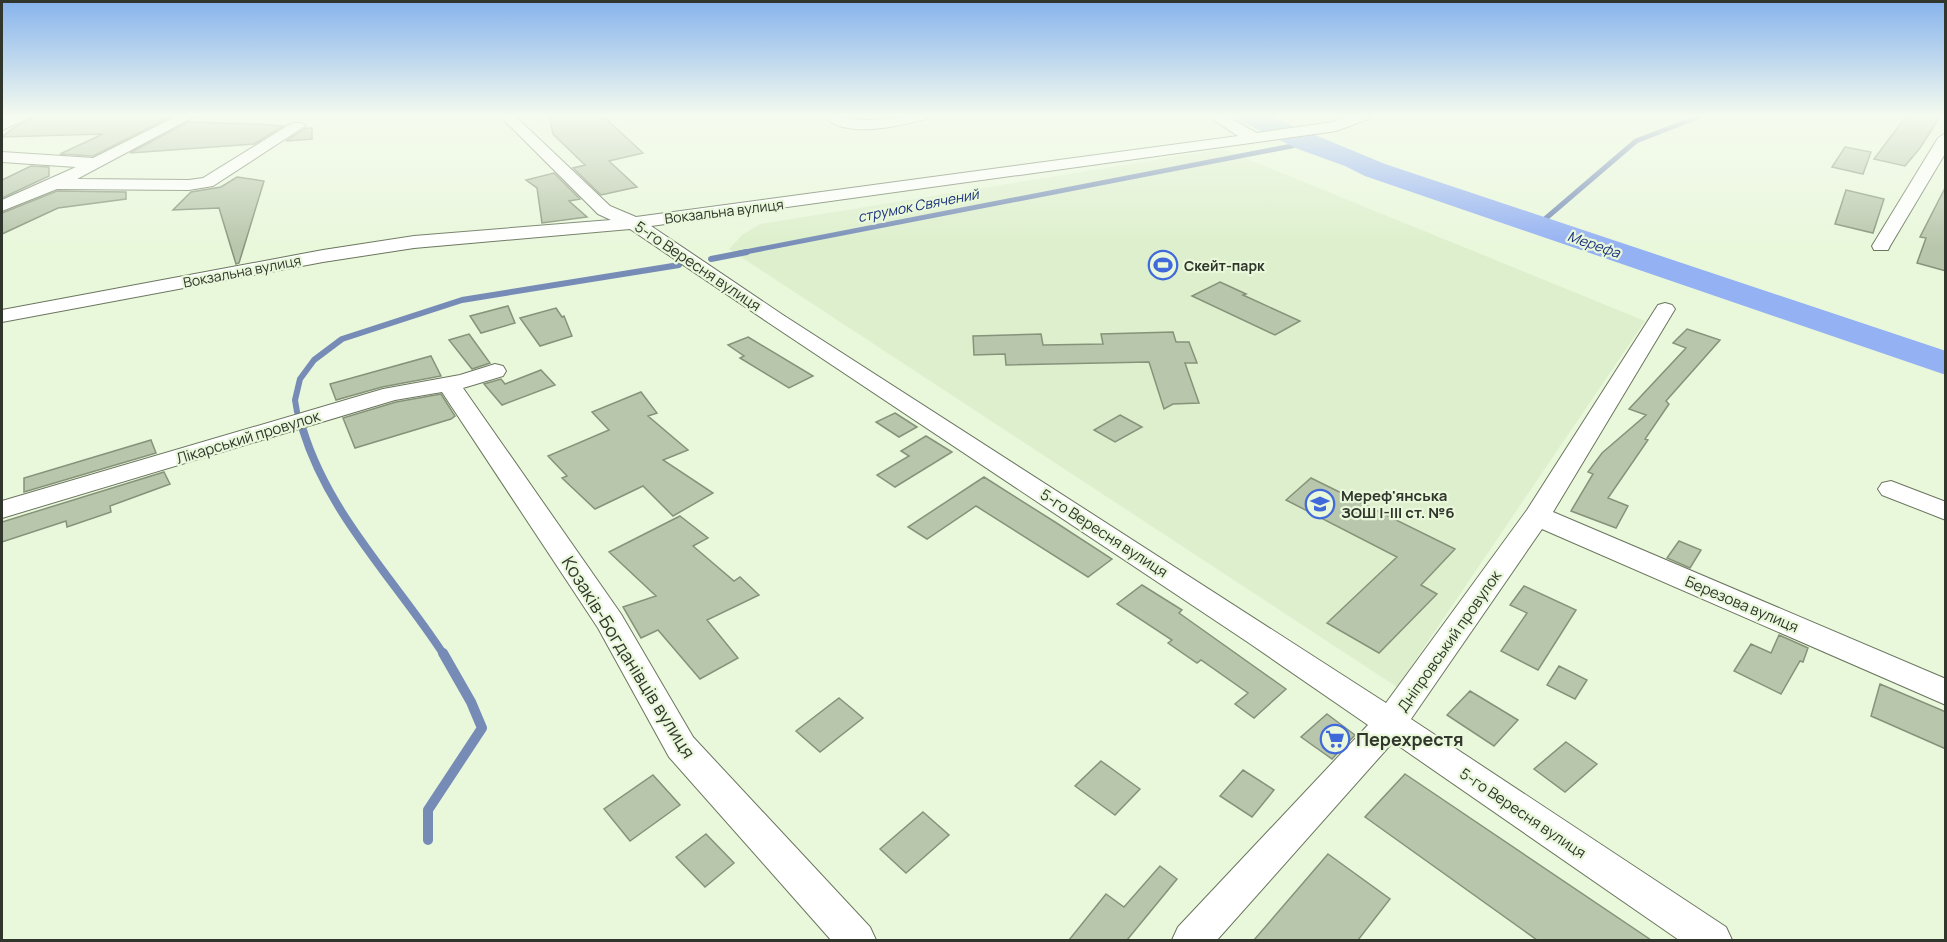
<svg xmlns="http://www.w3.org/2000/svg" width="1947" height="942" viewBox="0 0 1947 942" font-family="Manrope,sans-serif">
<style>
.built{fill:#ddefcc}
.lines{fill:none;stroke-linecap:round;stroke-linejoin:round}
.stream-far3{stroke:#768cb7;stroke-width:5}
.stream-far2{stroke:#768cb7;stroke-width:6}
.stream-far1{stroke:#768cb7;stroke-width:8}
.stream{stroke:#768cb7;stroke-width:10}
.river{fill:#94b1f3;fill-rule:evenodd}
.building{fill:#b8c6ab;stroke:#86937a;stroke-width:1.5}
.minor-casing{stroke:#6a765e;stroke-width:2}
.minor{fill:#fff;fill-rule:evenodd}
.labels{text-anchor:middle;dominant-baseline:central;stroke-width:4.5;stroke-linejoin:round;paint-order:stroke}
.far-water-label{font-size:14px;font-style:italic;fill:#19317c;stroke:#e9f7db}
.far-street-label{font-size:14px;fill:#30362b;stroke:#e9f7db}
.far-poi-label{font-size:14px;font-weight:bold;fill:#30362b;stroke:#e9f7db;text-anchor:start}
.street-label{font-size:15px;fill:#30362b;stroke:#e9f7db}
.poi-label{font-size:15px;font-weight:bold;fill:#30362b;stroke:#e9f7db;text-anchor:start}
.near-street-label{font-size:18px;fill:#30362b;stroke:#e9f7db}
.near-poi-label{font-size:18px;font-weight:bold;fill:#30362b;stroke:#e9f7db;text-anchor:start}
</style>
<rect width="100%" height="100%" fill="#e9f7db"/>
<!-- built -->
<path class="built" d="M 1223,149 L 1645,321 L 1397,687 L 729,249 L 742,235 L 760,224 Z"/>
<g class="lines">
<!-- stream-far3 -->
<path class="stream-far3" d="M 1538,225 L 1636,141 L 1703,115
M 740,253 L 1307,143"/>
<!-- stream-far2 -->
<path class="stream-far2" d="M 711,259 L 747,252
M 297,412 L 295,400 L 300,379 L 314,360 L 342,339 L 462,300 L 679,265"/>
<!-- stream-far1 -->
<path class="stream-far1" d="M 303,430 C 329,515 396,581 444,655"/>
<!-- stream -->
<path class="stream" d="M 428,840 L 428,810 L 482,728 L 471,702 L 443,653"/>
<!-- river -->
<path class="river" d="M 1234,115 L 1267,115 L 1385,164 L 1946,351 L 1946,375 L 1365,176 L 1345,166 L 1298,149 L 1238,120 Z"/>
</g>
<!-- building -->
<path class="building" d="M 33,115 L 174,115 L 93,156 L 60,154 L 103,134 L 2,137 L 15,127 L 30,120 Z
M 549,115 L 602,115 L 643,153 L 609,161 L 637,187 L 601,195 L 573,168 L 585,165 L 553,134 Z
M 1907,115 L 1941,115 L 1920,148 L 1905,166 L 1874,159 Z
M 188,122 L 258,124 L 283,126 L 254,144 L 130,153 Z
M 306,128 L 312,128 L 312,139 L 286,141 Z
M 1845,147 L 1871,152 L 1863,174 L 1832,167 Z
M 31,166 L 49,167 L 49,176 L 2,198 L 2,180 Z
M 554,173 L 580,199 L 569,201 L 587,217 L 542,223 L 537,188 L 526,180 Z
M 237,177 L 264,181 L 239,263 L 236,264 L 219,208 L 173,210 L 191,192 L 221,187 Z
M 1946,186 L 1946,271 L 1917,263 L 1926,238 L 1920,237 Z
M 1846,190 L 1884,199 L 1873,233 L 1835,224 Z
M 57,191 L 126,192 L 126,199 L 58,208 L 2,234 L 2,213 Z
M 1220,282 L 1246,294 L 1243,295 L 1300,321 L 1275,335 L 1192,296 Z
M 508,306 L 515,323 L 481,333 L 470,316 Z
M 556,308 L 562,317 L 564,316 L 572,336 L 540,346 L 520,318 Z
M 1687,329 L 1720,340 L 1666,401 L 1669,404 L 1645,439 L 1648,440 L 1608,498 L 1628,506 L 1616,528 L 1571,511 L 1593,474 L 1588,472 L 1602,453 L 1646,415 L 1629,409 L 1686,348 L 1673,343 Z
M 1173,332 L 1176,342 L 1189,342 L 1197,363 L 1185,363 L 1199,403 L 1173,404 L 1164,409 L 1149,362 L 1006,365 L 1005,354 L 974,355 L 973,336 L 1041,334 L 1043,345 L 1103,344 L 1101,334 Z
M 469,334 L 490,363 L 472,369 L 449,340 Z
M 748,337 L 813,376 L 789,388 L 740,358 L 744,356 L 728,345 Z
M 431,356 L 441,376 L 382,387 L 336,400 L 330,384 Z
M 541,370 L 555,385 L 502,405 L 484,384 L 501,379 L 505,384 Z
M 641,392 L 657,413 L 648,416 L 688,450 L 663,460 L 713,493 L 673,516 L 643,486 L 595,509 L 562,478 L 567,476 L 548,456 L 609,430 L 592,412 Z
M 441,394 L 455,416 L 451,419 L 355,448 L 343,418 L 396,402 Z
M 895,413 L 917,427 L 899,437 L 876,422 Z
M 1120,415 L 1142,427 L 1115,442 L 1094,430 Z
M 926,436 L 952,452 L 895,487 L 877,475 L 909,456 L 901,451 Z
M 151,440 L 156,453 L 24,492 L 24,478 Z
M 164,472 L 170,484 L 110,506 L 111,512 L 67,527 L 66,521 L 2,542 L 2,522 Z
M 984,477 L 1055,522 L 1112,559 L 1088,577 L 976,506 L 927,539 L 908,527 Z
M 1311,478 L 1455,549 L 1421,585 L 1437,594 L 1379,653 L 1327,623 L 1397,557 L 1286,500 Z
M 680,516 L 708,538 L 693,546 L 734,581 L 740,577 L 759,595 L 707,620 L 738,658 L 700,679 L 658,630 L 641,638 L 623,607 L 656,596 L 609,552 Z
M 1679,541 L 1701,550 L 1690,568 L 1667,558 Z
M 1142,585 L 1182,610 L 1179,613 L 1286,689 L 1254,718 L 1235,704 L 1248,693 L 1201,660 L 1197,663 L 1168,643 L 1172,640 L 1117,604 Z
M 1524,586 L 1576,610 L 1538,670 L 1501,651 L 1527,613 L 1510,605 Z
M 1779,635 L 1808,648 L 1803,662 L 1800,661 L 1781,694 L 1734,671 L 1751,644 L 1771,653 Z
M 1559,666 L 1587,680 L 1575,699 L 1547,685 Z
M 1880,684 L 1946,712 L 1946,749 L 1871,716 Z
M 1470,691 L 1518,720 L 1494,746 L 1447,715 Z
M 839,698 L 863,718 L 820,752 L 796,731 Z
M 1327,714 L 1355,735 L 1332,759 L 1301,737 Z
M 1566,742 L 1597,764 L 1565,792 L 1534,769 Z
M 1101,761 L 1140,789 L 1115,815 L 1075,786 Z
M 1243,770 L 1274,790 L 1252,817 L 1220,796 Z
M 1405,774 L 1651,940 L 1537,940 L 1365,817 Z
M 653,775 L 680,805 L 630,841 L 604,809 Z
M 923,812 L 949,835 L 906,873 L 880,849 Z
M 706,834 L 734,863 L 705,887 L 676,857 Z
M 1328,854 L 1390,899 L 1358,940 L 1254,940 Z
M 1160,866 L 1177,879 L 1127,940 L 1069,940 L 1106,894 L 1124,907 Z"/>
<g class="lines">
<!-- minor casing -->
<g class="minor-casing">
<path id="minor" d="M 13,115 L 31,115 L 29,118 L 2,130 L 2,120 Z
M 179,115 L 197,115 L 77,179 L 189,180 L 203,178 L 292,123 L 302,123 L 305,126 L 213,186 L 189,190 L 57,189 L 2,211 L 2,200 L 76,167 L 2,162 L 2,152 L 93,158 Z
M 499,115 L 514,115 L 610,206 L 636,217 L 1238,136 L 1206,115 L 1224,115 L 1257,133 L 1333,122 L 1352,115 L 1373,115 L 1371,118 L 1336,131 L 651,226 L 783,315 L 1386,703 L 1527,510 L 1658,305 L 1665,303 L 1672,305 L 1675,309 L 1553,512 L 1946,679 L 1946,705 L 1542,529 L 1411,719 L 1726,927 L 1732,940 L 1679,940 L 1393,742 L 1217,940 L 1172,940 L 1178,927 L 1368,725 L 1249,643 L 769,323 L 630,229 L 414,248 L 323,262 L 2,322 L 2,310 L 323,250 L 414,236 L 611,220 L 598,214 Z
M 823,115 C 838,115 850,120 865,120 C 888,120 910,115 932,115 L 930,118 C 903,125 843,141 823,115 Z
M 1946,133 L 1946,152 L 1890,246 L 1888,250 L 1874,250 L 1872,246 L 1938,138 Z
M 495,364 L 503,366 L 506,371 L 503,376 L 463,388 L 621,614 L 693,737 L 870,927 L 876,940 L 831,940 L 669,757 L 598,628 L 442,392 L 395,400 L 2,518 L 2,501 L 383,389 L 460,375 Z
M 1891,481 L 1946,502 L 1946,520 L 1882,495 L 1878,489 L 1882,483 Z"/>
</g>
<!-- minor -->
<use href="#minor" class="minor"/>
</g>
<!-- sky -->
<linearGradient id="sky" x2="0" y2="1"><stop stop-color="#86b3ec"/><stop offset="0.47" stop-color="#f5fbef"/><stop offset="1" stop-color="#f5fbef" stop-opacity="0"/></linearGradient>
<rect width="1947" height="247" fill="url(#sky)"/>
<!-- icons -->
<defs>
<g id="stadium-ring" transform="scale(1.5)"><circle r="9.5" fill="#e9f7db" stroke="#4069da" stroke-width="1.5"/><path d="M0-5a6.5 5 0 1 0 0 10a6.5 5 0 1 0 0-10ZM-3.5-1.8h7v3.6h-7Z" fill="#4069da"/></g>
<g id="school-ring" transform="scale(1.5)"><circle r="9.5" fill="#e9f7db" stroke="#4069da" stroke-width="1.5"/><path d="M0-5L7-2L0 1L-7-2ZM-4 1L0 2.5L4 1V4Q0 6-4 4Z" fill="#4069da"/></g>
<g id="supermarket-ring" transform="scale(1.5)"><circle r="9.5" fill="#e9f7db" stroke="#4069da" stroke-width="1.5"/><path d="M-6-5.5h2.5l.6 2H6L4.5 2H-2.5L-4.4-4H-6ZM-1.5 3.2a1.3 1.3 0 1 0 .1 0ZM3 3.2a1.3 1.3 0 1 0 .1 0Z" fill="#4069da"/></g>
</defs>
<g fill-rule="evenodd">
<use href="#stadium-ring" x="1163" y="265"/>
<use href="#school-ring" x="1320" y="504"/>
<use href="#supermarket-ring" x="1335" y="739"/>
</g>
<g class="labels">
<!-- far-water labels -->
<g class="far-water-label">
<text transform="translate(918 205) rotate(-11)">струмок Свячений</text>
<text transform="translate(1594 244) rotate(19)">Мерефа</text>
</g>
<!-- far-street labels -->
<g class="far-street-label">
<text transform="translate(724 211) rotate(-7)">Вокзальна вулиця</text>
<text transform="translate(242 271) rotate(-11)">Вокзальна вулиця</text>
</g>
<!-- far-poi labels -->
<g class="far-poi-label">
<text x="1184" y="265">Скейт-парк</text>
</g>
<!-- street labels -->
<g class="street-label">
<text transform="translate(698 266) rotate(34)">5-го Вересня вулиця</text>
<text transform="translate(248 437) rotate(-17)">Лікарський провулок</text>
<text transform="translate(1104 533) rotate(33)">5-го Вересня вулиця</text>
<text transform="translate(1742 604) rotate(23)">Березова вулиця</text>
<text transform="translate(1449 641) rotate(-55)">Дніпровський провулок</text>
<text transform="translate(1523 813) rotate(34)">5-го Вересня вулиця</text>
</g>
<!-- poi labels -->
<g class="poi-label">
<text x="1341" y="495">Мереф'янська<tspan x="1341" dy="17">ЗОШ І-ІІІ ст. №6</tspan></text>
</g>
<!-- near-street labels -->
<g class="near-street-label">
<text transform="translate(629 657) rotate(58)">Козаків-Богданівців вулиця</text>
</g>
<!-- near-poi labels -->
<g class="near-poi-label">
<text x="1356" y="739">Перехрестя</text>
</g>
</g>
<!-- border -->
<rect width="1947" height="942" fill="none" stroke="#30362b" stroke-width="6"/>
</svg>
